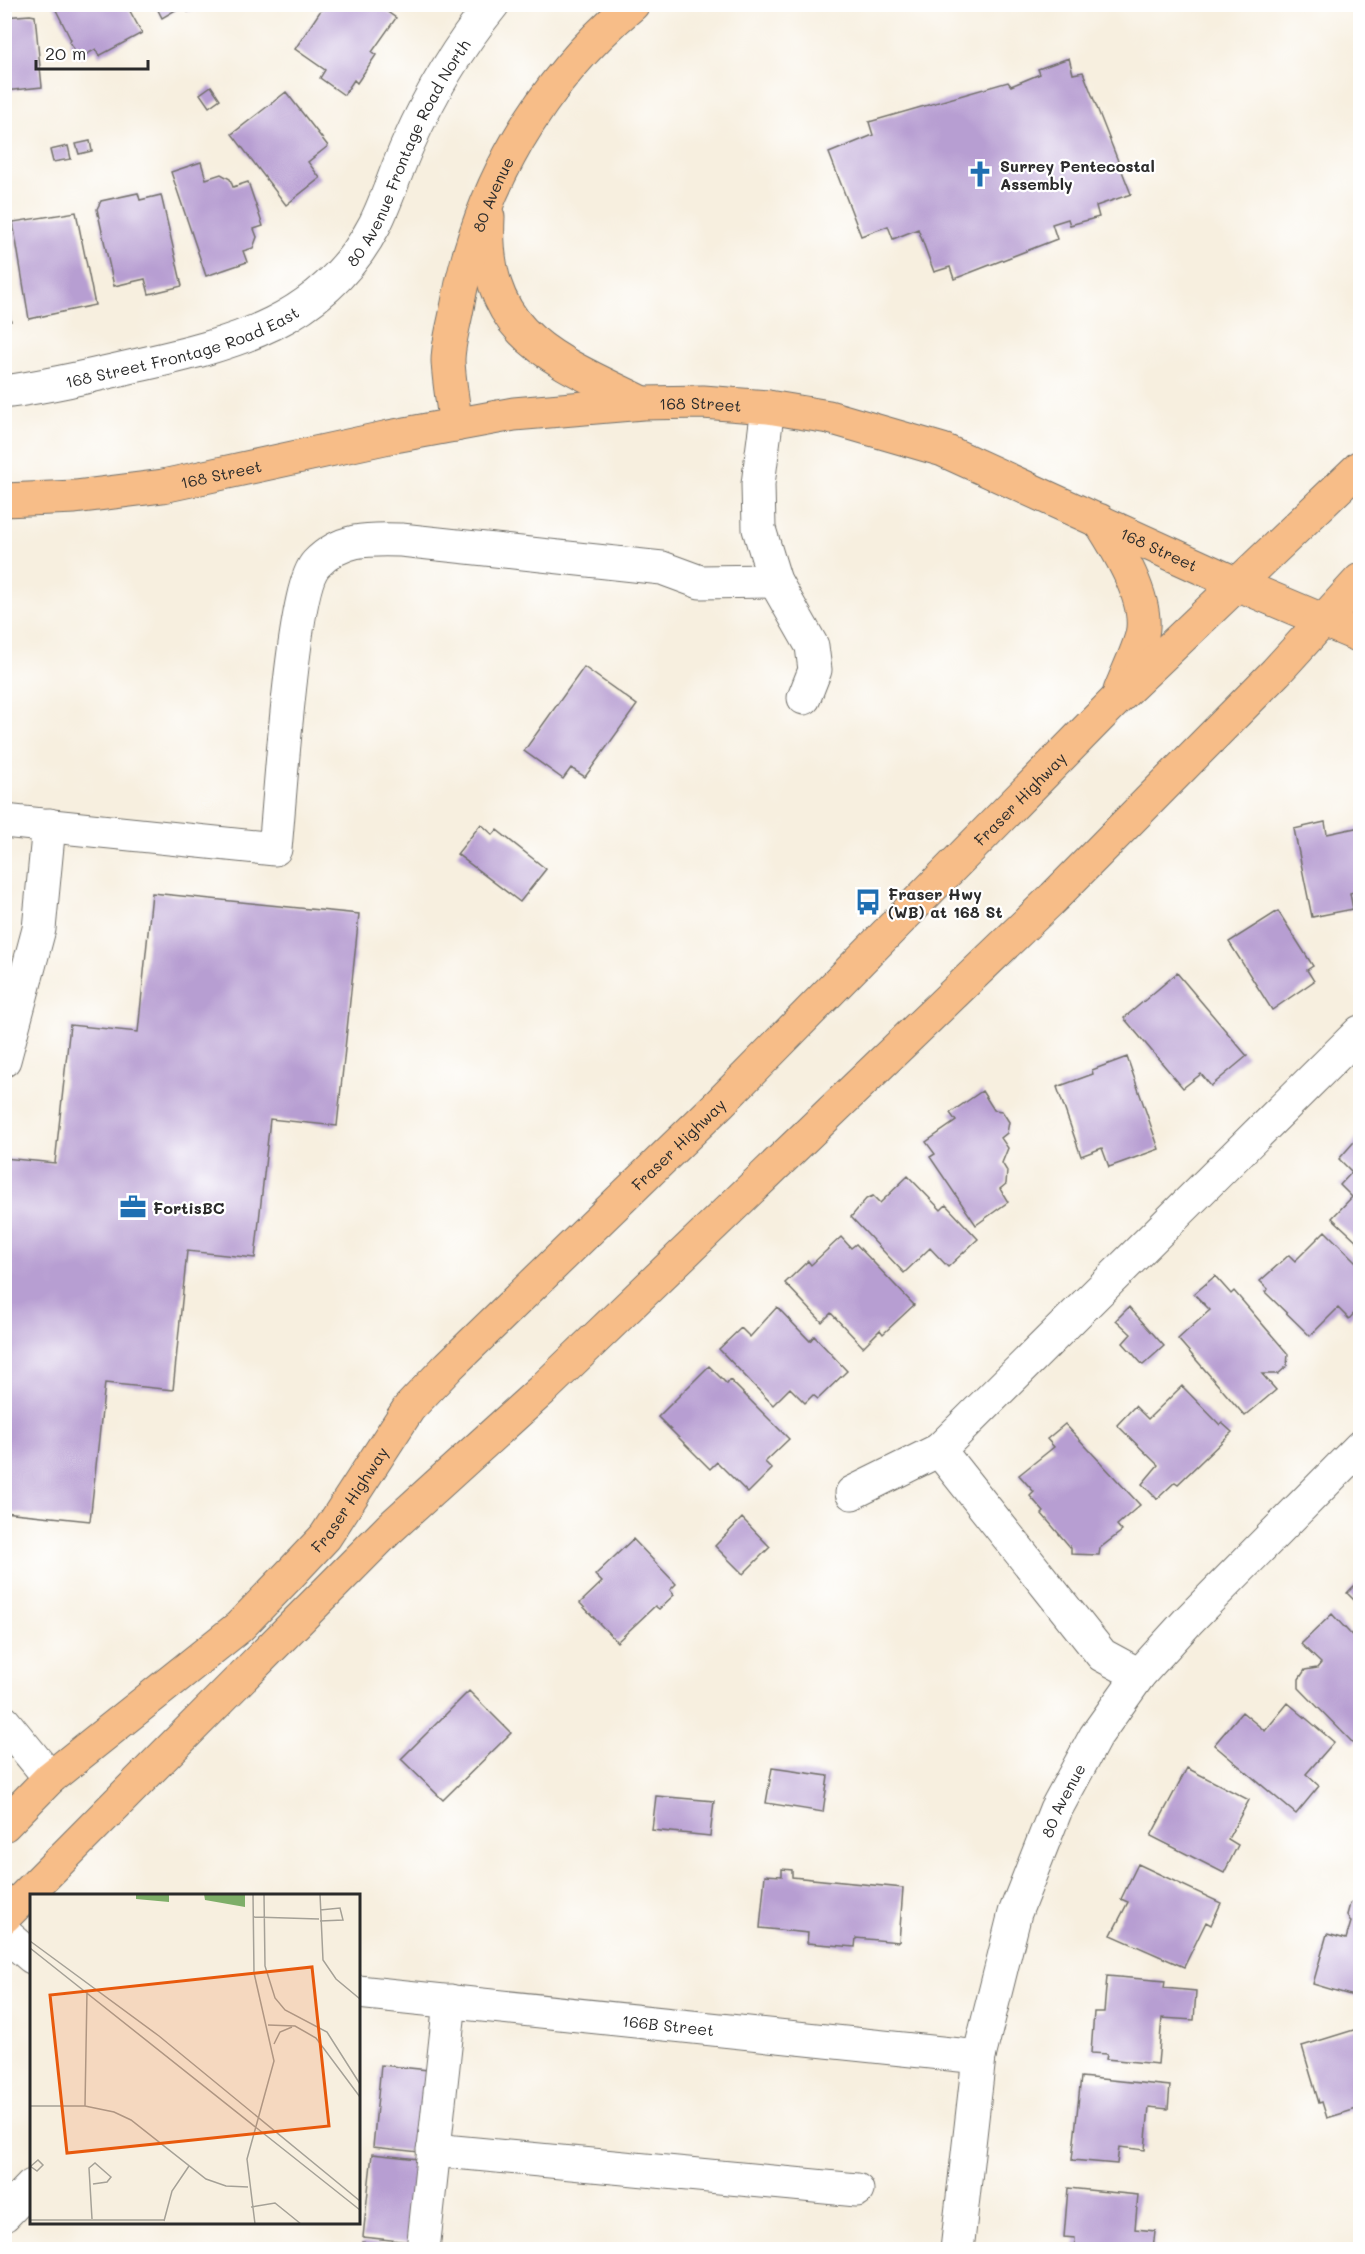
<svg xmlns="http://www.w3.org/2000/svg" width="1365" height="2254" viewBox="0 0 1365 2254" font-family="Mali,sans-serif">
<style>
.building{fill:#b79ed2}
.lines{fill:none;stroke-linecap:round;stroke-linejoin:round}
.minor-casing{stroke:#72706a;stroke-width:35}
.major-casing{stroke:#72706a;stroke-width:35}
.minor{stroke:#fff;stroke-width:33}
.major{stroke:#f7bd88;stroke-width:33}
.labels{text-anchor:middle;dominant-baseline:central;stroke-width:4.5;stroke-linejoin:round;paint-order:stroke}
.street-label{font-size:16px;fill:#2b2b2b;stroke:#fff}
.poi-label{font-size:16px;font-weight:bold;fill:#2b2b2b;stroke:#fff;text-anchor:start}
.inset-road{fill:none;stroke:#a5a197;stroke-width:1.5}
.view{fill:#e8590c;fill-opacity:0.15;stroke:#e8590c;stroke-width:3}
.inset-edge{fill:none;stroke:#2b2b2b;stroke-width:3}
</style>
<rect width="100%" height="100%" fill="#fff"/>
<filter id="ink" filterUnits="userSpaceOnUse"><feTurbulence type="fractalNoise" baseFrequency=".0167" numOctaves="2"/><feDisplacementMap in="SourceGraphic" scale="12" xChannelSelector="R" yChannelSelector="G"/><feConvolveMatrix kernelMatrix="1 2 1 2 8 2 1 2 1" color-interpolation-filters="sRGB"/></filter>
<filter id="wash" filterUnits="userSpaceOnUse"><feTurbulence type="fractalNoise" baseFrequency=".008" numOctaves="4" result="noise"/><feDisplacementMap in="SourceGraphic" scale="24" xChannelSelector="R" yChannelSelector="G"/><feGaussianBlur stdDeviation="1.35" result="paint"/><feColorMatrix in="noise" values="0 0 0 0 0 0 0 0 0 0 0 0 0 0 0 0 0 1.4 0 .05"/><feComposite in="paint" operator="in"/></filter>
<g filter="url(#wash)">
<rect width="100%" height="100%" fill="#f7efdf"/>
<g id="blocks">
<!-- building -->
<path class="building" d="M 53,4 L 126,4 L 142,33 L 99,56 L 96,49 L 80,58 L 69,42 L 71,40 Z
M 155,4 L 201,4 L 188,12 L 184,5 L 162,18 Z
M 325,4 L 376,4 L 396,18 L 372,52 L 376,55 L 357,83 L 354,80 L 344,95 L 320,78 L 325,70 L 295,49 Z
M 30,15 L 35,16 L 42,87 L 4,91 L 4,17 Z
M 1069,58 L 1073,74 L 1083,72 L 1131,194 L 1096,206 L 1099,217 L 1070,225 L 1068,219 L 1052,224 L 1057,239 L 954,279 L 950,267 L 934,272 L 918,229 L 893,239 L 888,226 L 861,236 L 829,153 L 873,135 L 869,122 L 1008,82 L 1011,86 L 1040,74 L 1038,69 Z
M 211,86 L 220,99 L 209,107 L 200,94 Z
M 286,92 L 328,146 L 308,162 L 320,178 L 286,205 L 232,134 Z
M 90,141 L 92,151 L 79,154 L 76,144 Z
M 68,146 L 71,159 L 53,162 L 50,150 Z
M 201,162 L 206,179 L 221,174 L 230,179 L 233,187 L 248,182 L 263,226 L 254,229 L 257,237 L 253,248 L 243,251 L 247,262 L 206,276 L 171,172 Z
M 138,193 L 140,200 L 161,195 L 182,286 L 149,294 L 145,279 L 114,286 L 97,209 L 101,201 Z
M 76,212 L 95,305 L 29,319 L 13,222 Z
M 4,291 L 11,321 L 4,322 Z
M 584,667 L 637,705 L 585,777 L 571,768 L 563,779 L 524,751 Z
M 1325,822 L 1327,834 L 1360,827 L 1360,890 L 1350,893 L 1353,909 L 1312,917 L 1294,829 Z
M 481,824 L 493,835 L 497,830 L 546,869 L 520,902 L 457,854 Z
M 152,893 L 359,914 L 337,1126 L 270,1119 L 255,1258 L 187,1251 L 173,1390 L 105,1383 L 90,1521 L 4,1512 L 4,1158 L 55,1163 L 70,1025 L 138,1032 Z
M 1278,911 L 1313,966 L 1307,970 L 1314,981 L 1272,1010 L 1229,942 Z
M 1177,973 L 1247,1056 L 1211,1086 L 1201,1074 L 1183,1088 L 1124,1018 Z
M 1127,1057 L 1159,1149 L 1109,1167 L 1102,1148 L 1081,1156 L 1057,1087 L 1093,1074 L 1092,1070 Z
M 982,1091 L 994,1110 L 1002,1111 L 1009,1122 L 1007,1133 L 1001,1138 L 1008,1148 L 1002,1163 L 1007,1171 L 1006,1184 L 1000,1189 L 1008,1202 L 976,1225 L 930,1157 L 935,1154 L 926,1142 L 956,1121 L 950,1113 Z
M 1360,1135 L 1360,1244 L 1332,1218 L 1352,1197 L 1340,1185 L 1352,1172 L 1339,1159 Z
M 908,1176 L 941,1210 L 946,1205 L 978,1239 L 948,1267 L 930,1248 L 904,1273 L 851,1217 L 866,1199 L 873,1196 L 880,1203 Z
M 1325,1231 L 1360,1266 L 1360,1307 L 1349,1319 L 1338,1308 L 1310,1336 L 1265,1292 L 1268,1289 L 1260,1281 L 1289,1255 L 1295,1261 Z
M 841,1237 L 851,1248 L 856,1244 L 914,1305 L 883,1334 L 880,1330 L 863,1347 L 831,1313 L 822,1322 L 785,1283 L 808,1261 L 811,1265 Z
M 1215,1276 L 1231,1294 L 1234,1291 L 1288,1354 L 1287,1366 L 1278,1374 L 1262,1374 L 1276,1390 L 1245,1416 L 1178,1339 L 1210,1310 L 1194,1294 Z
M 777,1307 L 810,1341 L 814,1336 L 847,1371 L 818,1399 L 813,1395 L 805,1403 L 790,1388 L 773,1405 L 719,1349 L 741,1328 L 750,1337 Z
M 1129,1307 L 1164,1346 L 1143,1365 L 1123,1343 L 1131,1334 L 1116,1320 Z
M 709,1366 L 727,1384 L 730,1380 L 789,1439 L 765,1462 L 772,1469 L 748,1493 L 717,1462 L 710,1469 L 658,1417 Z
M 1182,1386 L 1220,1425 L 1222,1423 L 1232,1432 L 1178,1484 L 1175,1482 L 1157,1499 L 1142,1484 L 1158,1465 L 1117,1425 L 1135,1406 L 1148,1419 Z
M 1065,1424 L 1140,1505 L 1117,1525 L 1122,1531 L 1100,1548 L 1099,1555 L 1071,1554 L 1071,1548 L 1042,1514 L 1044,1512 L 1030,1496 L 1034,1492 L 1019,1475 L 1054,1447 L 1047,1439 Z
M 742,1518 L 770,1547 L 743,1574 L 715,1546 Z
M 633,1539 L 676,1584 L 670,1590 L 674,1595 L 659,1609 L 655,1606 L 617,1642 L 580,1603 L 602,1582 L 595,1575 Z
M 1360,1580 L 1360,1606 L 1347,1593 Z
M 1332,1614 L 1360,1644 L 1360,1737 L 1354,1744 L 1299,1688 L 1299,1679 L 1305,1670 L 1317,1668 L 1321,1663 L 1301,1644 Z
M 469,1691 L 511,1733 L 443,1800 L 401,1759 Z
M 1288,1703 L 1334,1742 L 1306,1774 L 1319,1786 L 1296,1814 L 1214,1745 L 1242,1712 L 1265,1731 Z
M 772,1768 L 828,1776 L 823,1812 L 766,1803 Z
M 1187,1768 L 1249,1800 L 1228,1839 L 1238,1845 L 1224,1873 L 1151,1836 Z
M 656,1796 L 714,1801 L 710,1836 L 652,1830 Z
M 1138,1864 L 1221,1903 L 1211,1925 L 1206,1922 L 1184,1967 L 1111,1935 L 1128,1902 L 1121,1899 Z
M 782,1869 L 792,1870 L 792,1877 L 903,1888 L 899,1942 L 856,1938 L 855,1947 L 807,1943 L 808,1933 L 760,1928 L 765,1875 L 782,1876 Z
M 1360,1897 L 1360,1998 L 1313,1984 L 1327,1934 L 1346,1939 L 1351,1922 L 1347,1915 L 1350,1904 Z
M 1107,1976 L 1165,1981 L 1164,1988 L 1196,1991 L 1194,2020 L 1162,2018 L 1158,2064 L 1106,2059 L 1107,2054 L 1091,2053 L 1094,2012 L 1104,2012 Z
M 1360,2028 L 1360,2108 L 1327,2118 L 1322,2102 L 1319,2103 L 1302,2046 Z
M 381,2065 L 428,2070 L 419,2152 L 373,2147 Z
M 1081,2077 L 1170,2086 L 1168,2109 L 1149,2107 L 1145,2150 L 1119,2147 L 1117,2164 L 1072,2160 Z
M 372,2154 L 418,2159 L 409,2242 L 363,2237 Z
M 1068,2188 L 1138,2195 L 1135,2229 L 1155,2231 L 1153,2250 L 1074,2250 L 1075,2238 L 1064,2237 Z
M 362,2242 L 408,2247 L 408,2250 L 361,2250 Z"/>
</g>
</g>
<g filter="url(#ink)">
<use href="#blocks" fill-opacity="0" stroke="#72706a" stroke-width="1.5"/>
<g class="lines">
<!-- minor casing -->
<g class="minor-casing">
<g id="minor">
<path id="s1" d="M 4,392 C 48,386 91,376 134,366 C 233,344 324,322 375,224 C 388,198 396,170 408,144 C 430,94 458,47 493,4"/>
<path d="M 768,407 L 758,484 L 759,529 L 775,581 L 812,646 L 815,670 L 804,698"/>
<path d="M 4,821 L 275,849 C 280,801 292,589 316,564 C 341,538 368,539 401,540 L 662,568 L 700,582 L 775,581"/>
<path d="M 4,1060 L 39,929 L 49,825"/>
<path d="M 852,1493 L 939,1450"/>
<path d="M 1139,1675 L 1102,1655 L 939,1450 L 1360,1032"/>
<path d="M 4,1722 L 50,1778"/>
<path d="M 4,1933 L 32,1957"/>
<path id="s2" d="M 358,1992 L 979,2057"/>
<path d="M 433,2150 L 857,2190"/>
<path d="M 4,2215 L 32,2186"/>
<path d="M 423,2250 L 450,2001"/>
<path id="s3" d="M 957,2250 L 979,2057 L 1015,1913 L 1056,1809 L 1095,1737 L 1139,1675 L 1189,1620 L 1360,1447"/>
</g>
</g>
<!-- major casing -->
<g class="major-casing">
<g id="major">
<path d="M 488,217 C 482,335 551,358 641,402"/>
<path id="s4" d="M 456,425 C 453,404 449,382 448,361 C 448,344 454,325 457,308 C 478,188 540,82 633,4"/>
<path id="s5" d="M 4,500 L 75,497 L 163,486 L 389,437 L 514,414 L 643,403 L 703,402 L 768,407 L 829,417 L 943,450 L 1237,584 L 1360,636"/>
<path d="M 1099,520 C 1117,548 1150,600 1142,635 C 1137,654 1127,673 1120,691"/>
<path id="s6" d="M 4,1825 L 50,1778 L 239,1627 L 293,1571 L 325,1537 L 409,1408 L 449,1366 L 720,1103 L 1118,698 L 1360,467"/>
<path d="M 4,1917 L 389,1529 L 542,1390 L 1054,897 L 1276,672 L 1360,580"/>
</g>
</g>
<!-- minor -->
<use href="#minor" class="minor"/>
<!-- major -->
<use href="#major" class="major"/>
</g>
</g>
<!-- icons -->
<defs>
<g id="church-bare" transform="scale(2.07)"><path d="M-1.2-6h2.4v3.5h3.3v2.4h-3.3V6h-2.4V-.1h-3.3v-2.4h3.3Z" fill="#1f6fb2" stroke="#fff" stroke-width="2.5" paint-order="stroke"/></g>
<g id="bus-bare" transform="scale(2.07)"><path d="M-5-6H5V4H4V6H2V4H-2V6H-4V4H-5ZM-3.5-4V0h7V-4ZM-3.5 1.2v1.5H-2V1.2ZM2 1.2v1.5H3.5V1.2Z" fill="#1f6fb2" stroke="#fff" stroke-width="2.5" paint-order="stroke"/></g>
<g id="office-bare" transform="scale(2.07)"><path d="M-6-3h4V-5.5h4V-3h4V5H-6ZM-1-4.5V-3h2v-1.5ZM-6 0V1H6V0Z" fill="#1f6fb2" stroke="#fff" stroke-width="2.5" paint-order="stroke"/></g>
</defs>
<g fill-rule="evenodd">
<use href="#church-bare" x="980" y="174"/>
<use href="#bus-bare" x="868" y="902"/>
<use href="#office-bare" x="133" y="1207"/>
</g>
<g class="labels">
<!-- street labels -->
<g class="street-label">
<text stroke="none"><textPath href="#s1" startOffset="502">80 Avenue Frontage Road North</textPath></text>
<text stroke="none"><textPath href="#s4" startOffset="238">80 Avenue</textPath></text>
<text stroke="none"><textPath href="#s1" startOffset="184">168 Street Frontage Road East</textPath></text>
<text stroke="none"><textPath href="#s5" startOffset="705">168 Street</textPath></text>
<text stroke="none"><textPath href="#s5" startOffset="219">168 Street</textPath></text>
<text stroke="none"><textPath href="#s5" startOffset="1191">168 Street</textPath></text>
<text stroke="none"><textPath href="#s6" startOffset="1449">Fraser Highway</textPath></text>
<text stroke="none"><textPath href="#s6" startOffset="963">Fraser Highway</textPath></text>
<text stroke="none"><textPath href="#s6" startOffset="477">Fraser Highway</textPath></text>
<text stroke="none"><textPath href="#s3" startOffset="465">80 Avenue</textPath></text>
<text stroke="none"><textPath href="#s2" startOffset="312">166B Street</textPath></text>
</g>
<!-- poi labels -->
<g class="poi-label">
<text x="1000" y="165">Surrey Pentecostal<tspan x="1000" dy="18">Assembly</tspan></text>
<text x="888" y="893">Fraser Hwy<tspan x="888" dy="18">(WB) at 168 St</tspan></text>
<text x="153" y="1207">FortisBC</text>
</g>
</g>
<!-- overview -->
<g transform="translate(30 1894)">
<rect width="330" height="330" fill="#f7efdf"/>
<path d="M 106,0 L 139,0 L 139,8 L 106,5 ZM 174,0 L 215,0 L 215,13 L 175,6 Z" fill="#7eae68"/>
<path class="inset-road" d="M 223,0 L 224,79 L 244,167 L 217,265 L 225,330M 234,0 L 235,72 L 245,104 L 255,116 L 297,138 L 330,190M 290,0 L 293,66 L 306,85 L 330,105M 223,23 L 289,25M 290,27 L 313,26 L 310,14 L 290,16M 0,47 L 129,142 L 330,307M 0,54 L 330,316M 238,131 L 265,132 L 286,144 L 330,203M 244,150 L 250,138 L 262,133M 0,212 L 55,212 L 84,218 L 101,226 L 176,285 L 196,292 L 218,293M 55,212 L 57,97M 0,272 L 7,277 L 13,271 L 8,266 L 1,272M 221,313 L 245,309 L 271,330M 62,325 L 59,274 L 65,269 L 81,283 L 77,288 L 63,290M 0,326 L 134,326M 134,327 L 142,297 L 159,272"/>
<path class="view" d="M 282,73 L 299,232 L 37,259 L 20,101 Z"/>
<rect width="330" height="330" class="inset-edge"/>
</g>
<!-- margin -->
<rect width="1365" height="2254" fill="none" stroke="#fff" stroke-width="24"/>
<!-- scale -->
<path d="M36 60v9h112v-9" fill="none" stroke="#2b2b2b" stroke-width="3"/>
<text x="45" y="60" font-size="18" fill="#2b2b2b" stroke="#ffffff" stroke-width="4.5" paint-order="stroke">20 m</text>
</svg>
